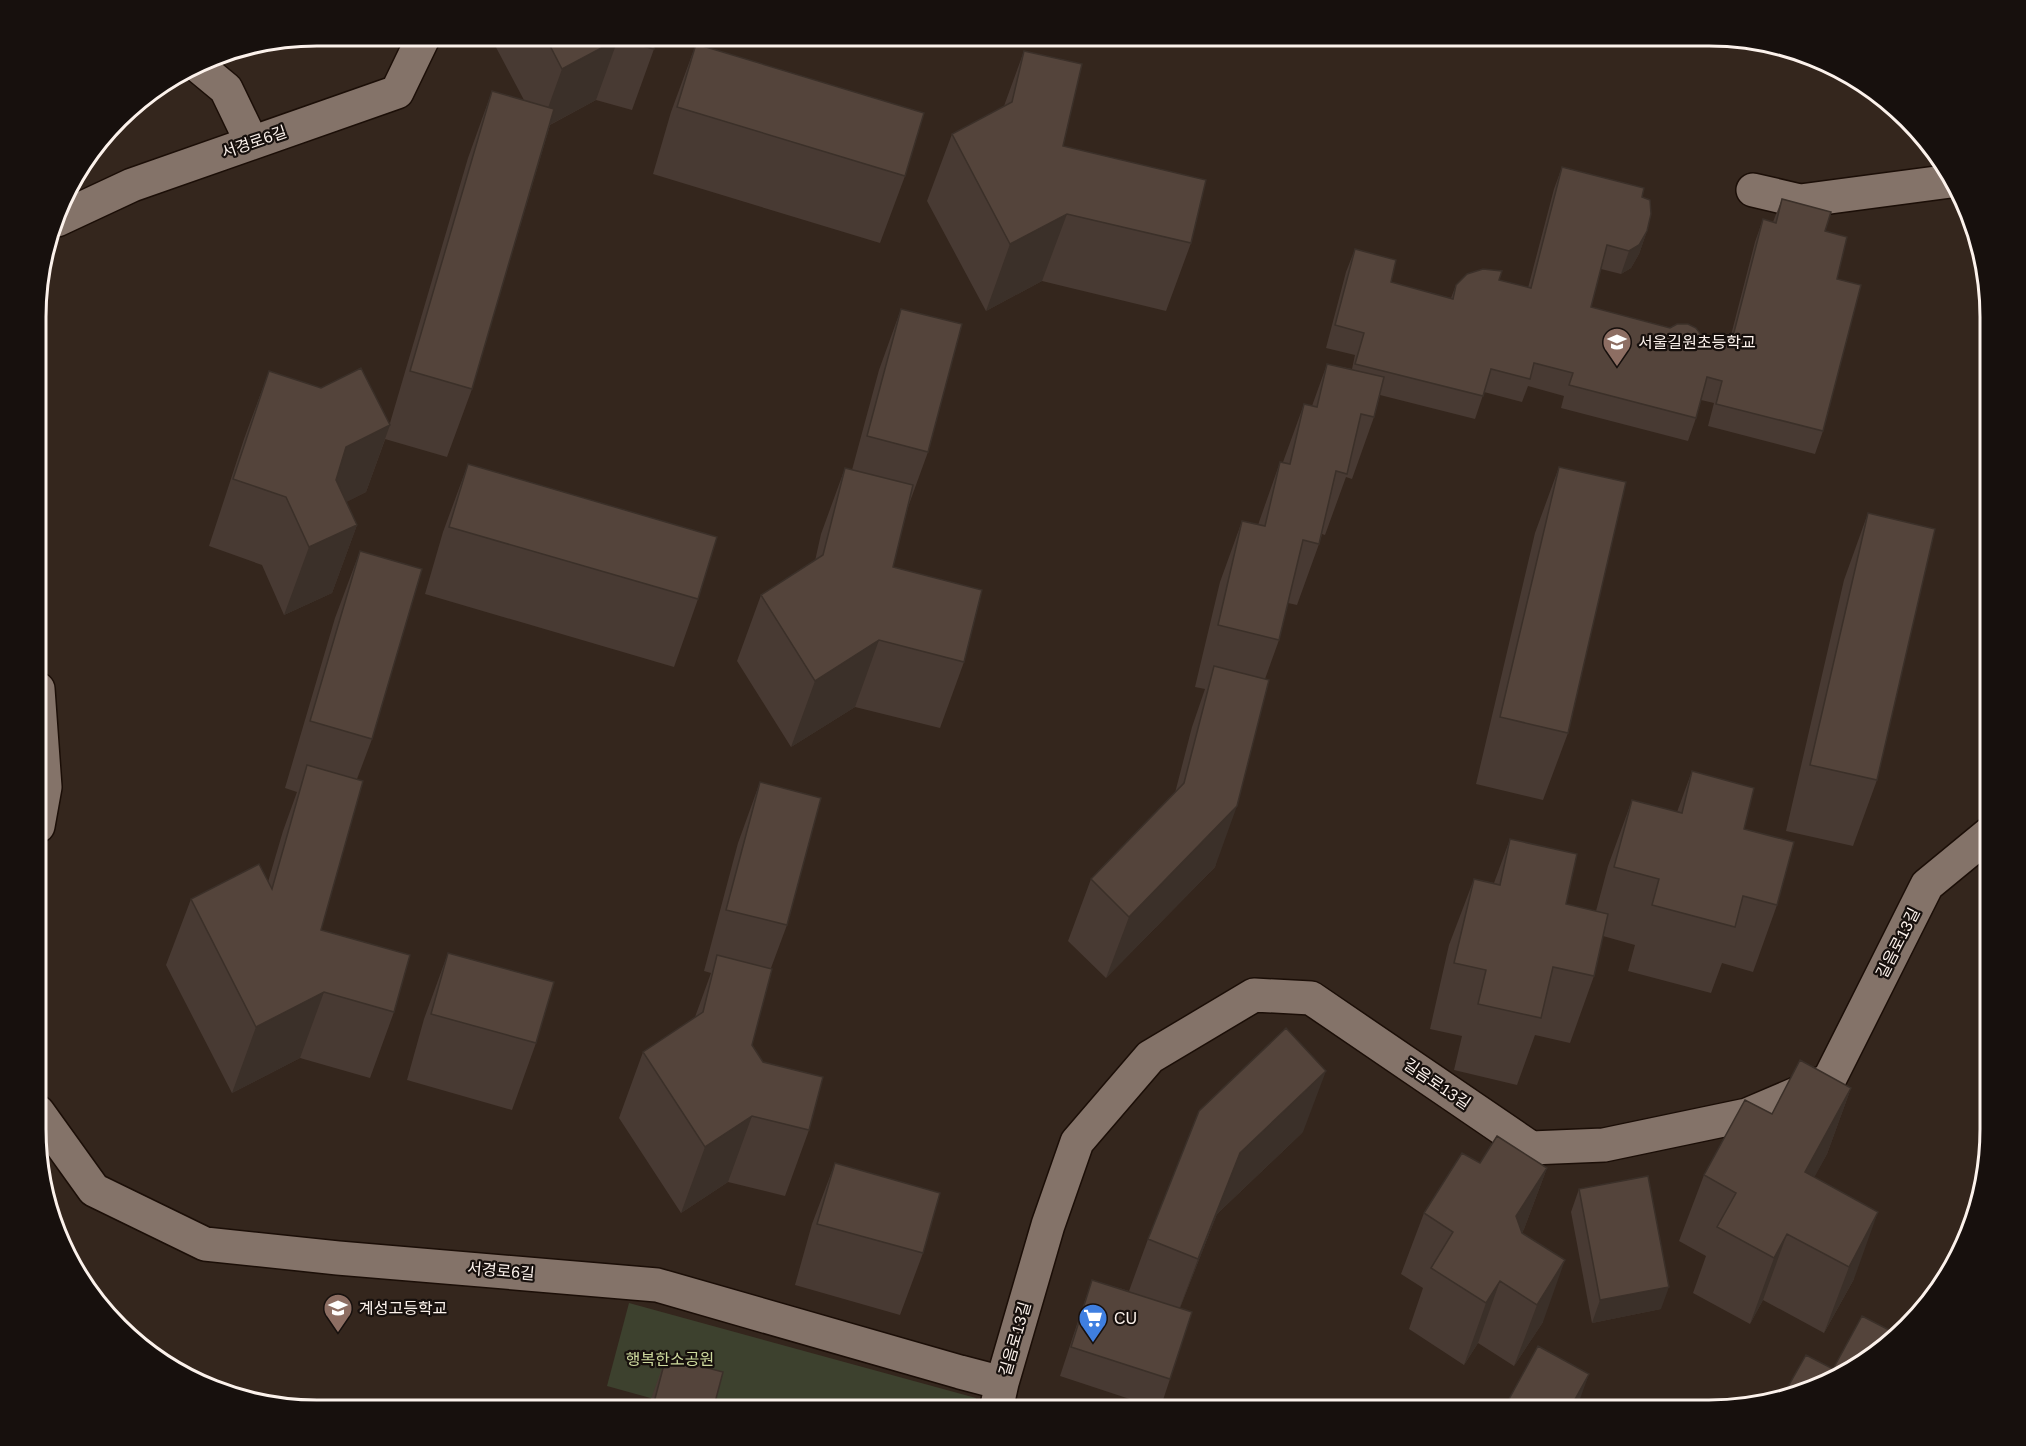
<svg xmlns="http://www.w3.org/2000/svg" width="2026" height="1446" viewBox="0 0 2026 1446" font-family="Arial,'Noto Sans KR',sans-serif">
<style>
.green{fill:#3d412e}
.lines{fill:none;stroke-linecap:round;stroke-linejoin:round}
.minor-casing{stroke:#1b0e07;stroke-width:36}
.minor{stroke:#847369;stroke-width:33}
.wall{fill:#483a33}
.shaded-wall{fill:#3b3029}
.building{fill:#54443b;stroke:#3b3029;stroke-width:1.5}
.labels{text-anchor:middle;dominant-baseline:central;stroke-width:4.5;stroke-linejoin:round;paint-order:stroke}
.street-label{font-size:16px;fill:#fcf2ec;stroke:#17100d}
.poi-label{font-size:16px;fill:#fcf2ec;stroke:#17100d;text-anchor:start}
.park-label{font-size:16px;fill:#ceda9e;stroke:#17100d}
.rim{fill:none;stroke:#fcf2ec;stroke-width:3}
</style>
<rect width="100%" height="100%" fill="#34261d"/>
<!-- green -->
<path class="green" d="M 629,1303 L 976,1398 L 973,1410 L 694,1410 L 607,1386 Z"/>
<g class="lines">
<!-- minor casing -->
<g class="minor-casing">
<path id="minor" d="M 197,65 L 226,89 L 252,143
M 1753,190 L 1800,201 L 1951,181
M 57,220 L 132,185 L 397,92 L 424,36
M 38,689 L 45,787 L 38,826
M 38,1112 L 94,1190 L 205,1244 L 338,1258 L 657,1285 L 960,1372 L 1002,1383
M 996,1410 L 1002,1383 L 1048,1225 L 1077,1142 L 1150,1057 L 1254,995 L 1311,998 L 1531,1148 L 1604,1145 L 1747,1115 L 1829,1080 L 1927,885 L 1989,834"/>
</g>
<!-- minor -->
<use href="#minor" class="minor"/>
</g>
<!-- wall -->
<path class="wall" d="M 490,36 L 658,36 L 654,49 L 632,110 L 596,100 L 550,125 L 472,389 L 447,457 L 385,439 L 386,437 L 366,492 L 346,502 L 357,525 L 332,593 L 284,615 L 262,565 L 209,546 L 244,439 L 269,371 L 321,388 L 390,423 L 468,158 L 492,91 L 524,100 Z
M 696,44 L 905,176 L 880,243 L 653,174 L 671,112 Z
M 1024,51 L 1063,146 L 1191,243 L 1166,311 L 1042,281 L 986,311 L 927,201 L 952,134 L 1004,106 Z
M 1562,167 L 1642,197 L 1647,231 L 1639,254 L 1631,268 L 1621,274 L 1601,269 L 1591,307 L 1729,343 L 1755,242 L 1763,219 L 1773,222 L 1782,199 L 1825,231 L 1837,279 L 1823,431 L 1815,454 L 1708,426 L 1714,403 L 1701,400 L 1696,418 L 1688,441 L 1561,408 L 1564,396 L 1528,386 L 1522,402 L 1484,392 L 1475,419 L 1380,395 L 1374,417 L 1352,479 L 1346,477 L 1325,535 L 1322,534 L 1319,544 L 1297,605 L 1288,603 L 1279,640 L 1265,679 L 1215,867 L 1106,978 L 1068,941 L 1091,879 L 1175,793 L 1192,727 L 1205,689 L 1195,687 L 1220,582 L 1242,521 L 1258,525 L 1280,462 L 1283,462 L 1304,404 L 1312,406 L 1327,364 L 1352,369 L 1355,355 L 1326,348 L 1346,272 L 1355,249 L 1391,282 L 1451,298 L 1456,285 L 1499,280 L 1528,288 L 1554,189 Z
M 901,309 L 928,452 L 908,507 L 893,567 L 964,662 L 940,728 L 855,707 L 791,747 L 737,661 L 761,595 L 815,561 L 821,534 L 845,468 L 852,470 L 879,370 Z
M 468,464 L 698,599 L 674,667 L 425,594 L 443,532 Z
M 1559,467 L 1568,733 L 1543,800 L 1476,784 L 1535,533 Z
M 1868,513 L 1877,780 L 1853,846 L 1786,831 L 1844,580 Z
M 360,551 L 372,739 L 357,779 L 321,930 L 394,1012 L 370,1078 L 300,1058 L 232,1093 L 166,965 L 191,899 L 268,882 L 283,831 L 297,792 L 285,788 L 335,618 Z
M 1692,771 L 1744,829 L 1777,905 L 1753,972 L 1722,963 L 1711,993 L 1628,971 L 1635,945 L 1603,936 L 1594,976 L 1570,1043 L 1535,1035 L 1517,1085 L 1454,1070 L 1462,1036 L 1430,1029 L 1449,945 L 1474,879 L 1494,883 L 1510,839 L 1566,904 L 1596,911 L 1608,866 L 1632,800 L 1677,812 Z
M 760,782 L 787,925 L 771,968 L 752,1045 L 763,1062 L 809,1130 L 785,1196 L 728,1182 L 681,1213 L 619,1118 L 643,1052 L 695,1017 L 711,973 L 704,971 L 738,843 Z
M 448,953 L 536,1043 L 512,1110 L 407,1080 L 424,1019 Z
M 1851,1088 L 1827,1154 L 1814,1177 L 1854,1279 L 1824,1333 L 1763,1300 L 1750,1324 L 1693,1293 L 1706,1256 L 1679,1241 L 1704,1175 L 1772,1114 Z
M 1303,1132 L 1217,1214 L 1180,1308 L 1170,1379 L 1160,1409 L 1060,1376 L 1082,1309 L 1092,1280 L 1129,1291 L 1148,1239 Z
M 835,1163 L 923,1253 L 900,1315 L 795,1285 L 812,1224 Z
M 1480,1163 L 1547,1168 L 1524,1229 L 1522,1233 L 1543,1322 L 1514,1366 L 1478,1343 L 1464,1365 L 1409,1329 L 1423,1288 L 1401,1274 L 1424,1213 Z
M 1579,1189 L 1661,1309 L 1592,1323 L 1571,1212 Z
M 666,1357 L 713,1410 L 647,1410 Z"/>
<!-- shaded-wall -->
<path class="shaded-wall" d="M 618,39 L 596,100 L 540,130 L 562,69 Z
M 1067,214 L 1042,281 L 986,311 L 1010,244 Z
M 1647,231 L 1639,254 L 1631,268 L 1621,274 L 1629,251 Z
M 390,425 L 366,492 L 321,515 L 346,447 Z
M 357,525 L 332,593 L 284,615 L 309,547 Z
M 879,640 L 855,707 L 791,747 L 815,681 Z
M 1237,806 L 1215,867 L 1106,978 L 1129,917 Z
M 324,992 L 300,1058 L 232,1093 L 256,1027 Z
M 1326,1071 L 1303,1132 L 1217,1214 L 1175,1320 L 1198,1259 L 1240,1153 Z
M 1851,1088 L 1827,1154 L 1781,1239 L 1805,1172 Z
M 752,1116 L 728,1182 L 681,1213 L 705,1147 Z
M 1547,1168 L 1524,1229 L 1493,1277 L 1516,1216 Z
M 1878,1212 L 1854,1279 L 1824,1333 L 1849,1267 Z
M 1787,1234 L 1763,1300 L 1750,1324 L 1774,1258 Z
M 1565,1260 L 1543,1322 L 1514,1366 L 1537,1305 Z
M 1500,1281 L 1478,1343 L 1464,1365 L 1486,1303 Z
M 1669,1287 L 1661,1309 L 1592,1323 L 1600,1300 Z
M 1589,1374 L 1576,1410 L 1569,1410 Z"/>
<!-- building -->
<path class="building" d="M 545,36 L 658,36 L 654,49 L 618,39 L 562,69 Z
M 696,44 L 924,113 L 905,176 L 677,107 Z
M 1024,51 L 1082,64 L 1063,146 L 1206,180 L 1191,243 L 1067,214 L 1010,244 L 952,134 L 1012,102 Z
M 492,91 L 554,109 L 472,389 L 410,371 Z
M 1562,167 L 1644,188 L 1642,197 L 1650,200 L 1651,214 L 1647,231 L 1639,245 L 1629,251 L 1607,245 L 1591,307 L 1670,328 L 1677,324 L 1688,324 L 1696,328 L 1702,336 L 1731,344 L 1763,219 L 1776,223 L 1782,199 L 1831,212 L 1825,231 L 1847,237 L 1837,279 L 1861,285 L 1823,431 L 1716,404 L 1722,381 L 1707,377 L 1696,418 L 1569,385 L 1573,373 L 1534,363 L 1530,379 L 1491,369 L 1483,396 L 1355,364 L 1364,333 L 1335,325 L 1355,249 L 1396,260 L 1391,282 L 1453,299 L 1456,285 L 1467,274 L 1483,269 L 1502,271 L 1499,280 L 1531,288 Z
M 901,309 L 962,324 L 928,452 L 867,436 Z
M 1327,364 L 1384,377 L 1374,417 L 1361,414 L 1347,474 L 1336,471 L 1319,544 L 1303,540 L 1279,640 L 1218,625 L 1242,521 L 1265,526 L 1280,462 L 1290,464 L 1304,404 L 1317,407 Z
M 361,368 L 390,425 L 346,447 L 336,480 L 357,525 L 309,547 L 286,497 L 233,479 L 269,371 L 321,388 Z
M 468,464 L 717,537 L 698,599 L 449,527 Z
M 1559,467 L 1626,482 L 1568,733 L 1500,717 Z
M 845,468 L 913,485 L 893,567 L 982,590 L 964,662 L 879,640 L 815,681 L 761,595 L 823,555 Z
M 1868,513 L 1935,529 L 1877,780 L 1810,765 Z
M 360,551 L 422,569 L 372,739 L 310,721 Z
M 1214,666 L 1269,680 L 1237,806 L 1129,917 L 1091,879 L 1184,783 Z
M 307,765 L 363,781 L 321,930 L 410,955 L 394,1012 L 324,992 L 256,1027 L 191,899 L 259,864 L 272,889 Z
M 1692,771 L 1754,788 L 1744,829 L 1794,842 L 1777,905 L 1743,896 L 1735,927 L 1652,905 L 1659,879 L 1614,867 L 1632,800 L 1682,813 Z
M 760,782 L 821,798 L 787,925 L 726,910 Z
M 1510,839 L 1577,854 L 1566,904 L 1608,914 L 1594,976 L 1553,967 L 1541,1018 L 1478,1004 L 1486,970 L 1454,963 L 1474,879 L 1500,885 Z
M 448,953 L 554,982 L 536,1043 L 431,1014 Z
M 717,955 L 772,969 L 752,1045 L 763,1062 L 823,1077 L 809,1130 L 752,1116 L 705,1147 L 643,1052 L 703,1012 Z
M 1286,1028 L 1326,1071 L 1240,1153 L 1198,1259 L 1148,1239 L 1199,1111 Z
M 1800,1060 L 1851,1088 L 1805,1172 L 1878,1212 L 1849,1267 L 1787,1234 L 1774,1258 L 1717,1227 L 1736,1193 L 1704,1175 L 1745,1100 L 1772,1114 Z
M 1497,1136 L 1547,1168 L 1516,1216 L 1522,1233 L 1565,1260 L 1537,1305 L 1500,1281 L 1486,1303 L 1431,1268 L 1453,1232 L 1424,1213 L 1462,1153 L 1480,1163 Z
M 835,1163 L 940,1193 L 923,1253 L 817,1224 Z
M 1648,1176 L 1669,1287 L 1600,1300 L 1579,1189 Z
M 1092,1280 L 1192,1312 L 1170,1379 L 1071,1347 Z
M 1862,1316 L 1893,1332 L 1834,1381 L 1785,1392 L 1806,1355 L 1833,1369 Z
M 1538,1346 L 1589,1374 L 1569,1410 L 1503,1410 Z
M 666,1357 L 723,1372 L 713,1410 L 652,1410 Z
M 394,1405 L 474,1409 L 394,1409 Z
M 1470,1406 L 1478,1410 L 1468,1410 Z"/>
<!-- icons -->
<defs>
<g id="school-pin" transform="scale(1.5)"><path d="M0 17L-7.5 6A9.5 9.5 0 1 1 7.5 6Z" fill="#8d6e63" stroke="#17100d"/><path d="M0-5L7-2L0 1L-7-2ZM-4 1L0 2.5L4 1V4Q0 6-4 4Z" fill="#fff"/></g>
<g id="supermarket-pin" transform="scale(1.5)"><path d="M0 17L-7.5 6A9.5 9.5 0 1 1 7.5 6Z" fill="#3f7fe0" stroke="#17100d"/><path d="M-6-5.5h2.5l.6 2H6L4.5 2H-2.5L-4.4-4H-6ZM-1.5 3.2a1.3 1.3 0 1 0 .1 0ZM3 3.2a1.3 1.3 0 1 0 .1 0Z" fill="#fff"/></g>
</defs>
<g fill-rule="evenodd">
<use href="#school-pin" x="1617" y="342"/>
<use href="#school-pin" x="338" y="1308"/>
<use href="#supermarket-pin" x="1093" y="1318"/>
</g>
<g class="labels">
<!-- street labels -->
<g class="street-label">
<text transform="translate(254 142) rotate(-19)">서경로6길</text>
<text transform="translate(1898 943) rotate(-63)">길음로13길</text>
<text transform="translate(1437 1084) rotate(34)">길음로13길</text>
<text transform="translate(501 1271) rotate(5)">서경로6길</text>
<text transform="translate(1015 1339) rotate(-74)">길음로13길</text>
</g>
<!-- poi labels -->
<g class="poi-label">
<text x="1638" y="342">서울길원초등학교</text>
<text x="359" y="1308">계성고등학교</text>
<text x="1114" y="1318">CU</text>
</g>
<!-- park labels -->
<g class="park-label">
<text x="670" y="1359">행복한소공원</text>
</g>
</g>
<!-- crop -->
<path d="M0 0H2026V1446H0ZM317 46H1709A271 271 0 0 1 1980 317V1129A271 271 0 0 1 1709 1400H317A271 271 0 0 1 46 1129V317A271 271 0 0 1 317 46Z" fill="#17100d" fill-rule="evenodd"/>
<path class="rim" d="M317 46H1709A271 271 0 0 1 1980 317V1129A271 271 0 0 1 1709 1400H317A271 271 0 0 1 46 1129V317A271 271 0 0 1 317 46Z"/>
</svg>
